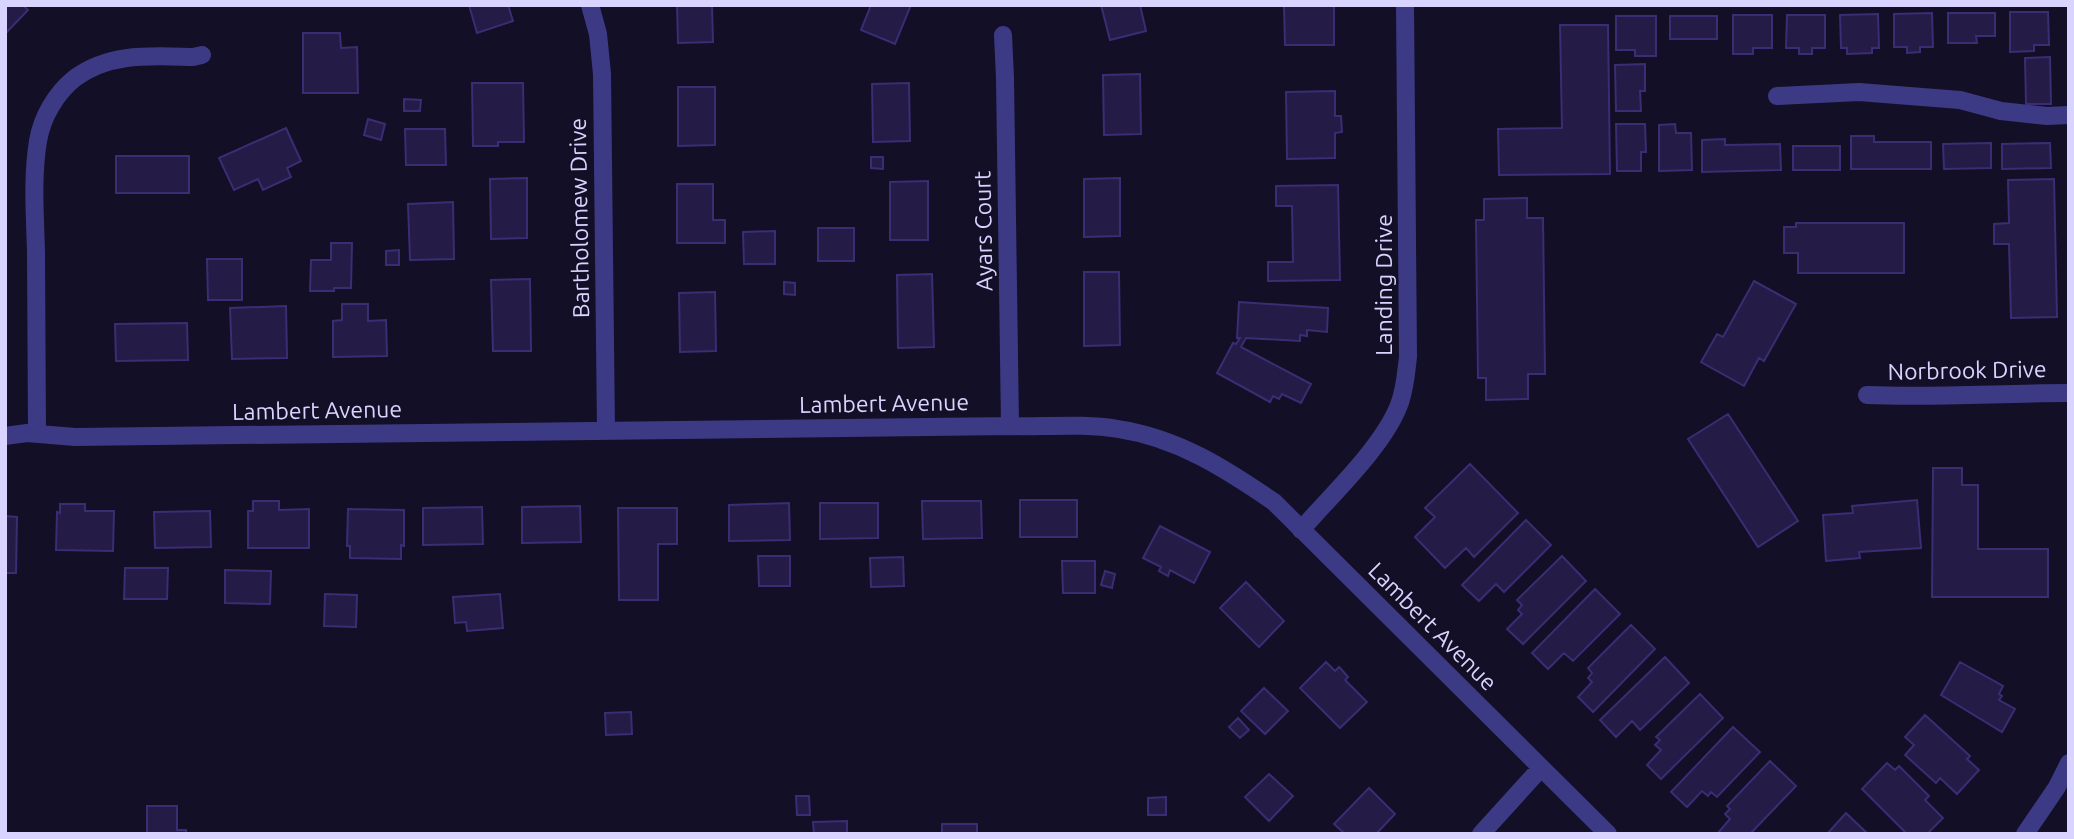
<svg xmlns="http://www.w3.org/2000/svg" width="2074" height="839" viewBox="0 0 2074 839" font-family="Ubuntu,sans-serif">
<style>
.building{fill:#241b47;stroke:#3b2d73;stroke-width:2}
.lines{fill:none;stroke-linecap:round;stroke-linejoin:round}
.minor{stroke:#3d3a85;stroke-width:18}
.labels{text-anchor:middle;dominant-baseline:central;stroke-width:5;stroke-linejoin:round;paint-order:stroke}
.street-label{font-size:23px;fill:#d9d4ff;stroke:#130f26}
</style>
<rect width="100%" height="100%" fill="#130f26"/>
<!-- building -->
<path class="building" d="M 5,5 L 23,5 L 28,10 L 5,34 Z
M 469,5 L 508,5 L 513,21 L 477,33 Z
M 677,5 L 712,5 L 713,42 L 678,43 Z
M 871,5 L 911,5 L 895,44 L 861,30 Z
M 1101,5 L 1140,5 L 1146,31 L 1110,40 Z
M 1284,5 L 1334,5 L 1334,45 L 1285,45 Z
M 2010,12 L 2048,12 L 2049,45 L 2034,45 L 2034,51 L 2010,52 Z
M 1932,13 L 1933,47 L 1920,47 L 1920,52 L 1907,53 L 1907,47 L 1894,47 L 1894,14 Z
M 1948,13 L 1995,13 L 1995,36 L 1976,36 L 1977,43 L 1948,43 Z
M 1878,14 L 1879,48 L 1872,48 L 1872,53 L 1847,54 L 1847,48 L 1841,48 L 1840,15 Z
M 1733,15 L 1772,15 L 1772,48 L 1753,48 L 1753,54 L 1733,54 Z
M 1787,15 L 1825,15 L 1825,48 L 1812,48 L 1812,54 L 1799,54 L 1799,48 L 1786,48 Z
M 1616,16 L 1656,16 L 1656,56 L 1635,56 L 1635,50 L 1616,50 Z
M 1670,16 L 1717,16 L 1717,39 L 1670,39 Z
M 1560,25 L 1608,25 L 1610,174 L 1499,175 L 1498,129 L 1562,128 Z
M 303,33 L 340,33 L 341,48 L 357,47 L 358,93 L 303,93 Z
M 2050,57 L 2051,104 L 2026,104 L 2025,58 Z
M 1645,64 L 1645,91 L 1640,91 L 1641,111 L 1616,111 L 1615,65 Z
M 1140,74 L 1141,134 L 1104,135 L 1103,75 Z
M 472,83 L 523,83 L 524,142 L 498,142 L 498,146 L 473,146 Z
M 909,83 L 910,141 L 873,142 L 872,84 Z
M 678,87 L 715,87 L 715,145 L 678,146 Z
M 1335,91 L 1335,116 L 1341,116 L 1342,132 L 1335,133 L 1335,158 L 1287,159 L 1286,92 Z
M 404,99 L 421,100 L 420,111 L 404,111 Z
M 368,119 L 385,124 L 381,140 L 364,135 Z
M 1616,124 L 1645,124 L 1646,152 L 1641,152 L 1641,171 L 1617,171 Z
M 1675,124 L 1676,133 L 1691,133 L 1692,170 L 1659,171 L 1659,125 Z
M 286,128 L 301,161 L 287,168 L 291,177 L 263,190 L 258,179 L 234,190 L 219,158 Z
M 405,129 L 445,129 L 446,165 L 406,165 Z
M 1851,136 L 1874,136 L 1874,142 L 1931,142 L 1931,169 L 1851,169 Z
M 1725,139 L 1725,145 L 1780,144 L 1781,170 L 1702,172 L 1702,140 Z
M 1991,143 L 1991,168 L 1944,169 L 1943,144 Z
M 2050,143 L 2051,168 L 2002,169 L 2002,144 Z
M 1793,146 L 1840,146 L 1840,170 L 1793,170 Z
M 116,156 L 189,156 L 189,193 L 116,193 Z
M 871,157 L 883,157 L 883,169 L 871,168 Z
M 527,178 L 527,238 L 491,239 L 490,179 Z
M 1120,178 L 1120,236 L 1084,237 L 1084,179 Z
M 2054,179 L 2057,317 L 2011,318 L 2009,244 L 1994,244 L 1994,224 L 2009,223 L 2008,180 Z
M 928,181 L 928,240 L 890,240 L 890,182 Z
M 677,184 L 713,184 L 713,220 L 725,220 L 725,243 L 677,243 Z
M 1338,185 L 1340,280 L 1268,281 L 1268,262 L 1293,262 L 1292,206 L 1276,206 L 1276,186 Z
M 1527,198 L 1527,218 L 1543,218 L 1545,374 L 1528,374 L 1528,399 L 1486,400 L 1486,378 L 1478,378 L 1476,220 L 1484,220 L 1484,199 Z
M 453,202 L 454,259 L 410,260 L 408,204 Z
M 1796,223 L 1904,223 L 1904,273 L 1798,273 L 1798,253 L 1784,253 L 1784,227 L 1796,227 Z
M 818,228 L 854,228 L 854,261 L 818,261 Z
M 775,231 L 775,264 L 744,264 L 743,232 Z
M 331,243 L 352,243 L 351,288 L 334,288 L 334,291 L 310,291 L 311,260 L 331,260 Z
M 399,250 L 399,265 L 386,265 L 386,251 Z
M 207,259 L 242,259 L 242,300 L 208,300 Z
M 1084,272 L 1119,272 L 1120,345 L 1084,346 Z
M 932,274 L 934,347 L 898,348 L 897,275 Z
M 530,279 L 531,351 L 493,351 L 491,280 Z
M 1754,281 L 1796,304 L 1764,361 L 1759,358 L 1744,386 L 1701,362 L 1717,334 L 1723,337 Z
M 784,282 L 795,283 L 795,295 L 784,294 Z
M 715,292 L 716,351 L 680,352 L 679,293 Z
M 1239,302 L 1328,308 L 1327,332 L 1307,330 L 1307,336 L 1300,335 L 1300,341 L 1246,338 L 1241,347 L 1311,384 L 1301,403 L 1282,394 L 1279,399 L 1273,396 L 1270,402 L 1217,373 L 1233,343 L 1236,344 L 1240,338 L 1237,338 Z
M 342,304 L 368,304 L 368,321 L 386,320 L 387,356 L 333,357 L 333,321 L 342,320 Z
M 286,306 L 287,358 L 232,359 L 230,308 Z
M 187,323 L 188,360 L 116,361 L 115,324 Z
M 1728,414 L 1798,521 L 1758,547 L 1688,439 Z
M 1470,464 L 1518,513 L 1474,557 L 1466,548 L 1445,568 L 1415,537 L 1435,517 L 1425,508 Z
M 1933,468 L 1962,468 L 1962,485 L 1978,485 L 1978,549 L 2048,549 L 2048,597 L 1932,597 Z
M 1020,500 L 1077,500 L 1077,537 L 1020,537 Z
M 1917,500 L 1921,548 L 1859,552 L 1860,558 L 1826,561 L 1823,515 L 1853,513 L 1852,506 Z
M 253,501 L 279,501 L 279,510 L 309,509 L 309,548 L 248,548 L 248,511 L 253,511 Z
M 922,501 L 981,501 L 982,538 L 923,539 Z
M 789,503 L 790,540 L 729,541 L 729,505 Z
M 820,503 L 878,503 L 878,538 L 820,539 Z
M 60,504 L 85,504 L 85,511 L 114,511 L 113,551 L 56,550 L 57,512 L 60,513 Z
M 580,506 L 581,542 L 522,543 L 522,507 Z
M 482,507 L 483,544 L 423,545 L 423,508 Z
M 618,508 L 677,508 L 677,544 L 658,544 L 658,600 L 619,600 Z
M 348,509 L 404,510 L 404,546 L 401,545 L 401,559 L 350,558 L 350,546 L 347,546 Z
M 210,511 L 211,547 L 155,548 L 154,512 Z
M 5,516 L 17,517 L 16,573 L 5,573 Z
M 1526,520 L 1551,545 L 1504,592 L 1496,584 L 1479,601 L 1462,585 Z
M 1160,526 L 1210,552 L 1194,583 L 1170,570 L 1168,576 L 1159,571 L 1161,567 L 1143,558 Z
M 758,556 L 790,556 L 790,586 L 759,586 Z
M 1562,556 L 1586,581 L 1523,644 L 1507,629 L 1522,614 L 1518,610 L 1522,605 L 1517,600 Z
M 903,557 L 904,586 L 871,587 L 870,558 Z
M 1062,561 L 1095,561 L 1095,593 L 1063,593 Z
M 125,568 L 168,568 L 167,599 L 124,599 Z
M 225,570 L 271,571 L 270,604 L 225,603 Z
M 1105,571 L 1115,574 L 1112,588 L 1101,585 Z
M 1246,582 L 1284,621 L 1259,647 L 1220,608 Z
M 1595,589 L 1620,614 L 1573,661 L 1564,653 L 1548,669 L 1532,653 Z
M 325,594 L 357,595 L 356,627 L 324,626 Z
M 500,594 L 503,628 L 467,631 L 466,622 L 455,623 L 453,597 Z
M 1631,625 L 1655,649 L 1593,712 L 1578,697 L 1592,682 L 1588,678 L 1592,673 L 1588,668 Z
M 1665,657 L 1689,683 L 1640,730 L 1632,721 L 1616,737 L 1600,720 Z
M 1326,662 L 1335,671 L 1339,667 L 1341,669 L 1348,677 L 1345,680 L 1367,702 L 1340,728 L 1300,688 Z
M 1960,662 L 2003,686 L 1999,694 L 2002,696 L 1999,700 L 2015,709 L 2002,732 L 1941,695 Z
M 1264,688 L 1288,711 L 1265,734 L 1241,711 Z
M 1700,694 L 1723,718 L 1661,779 L 1647,765 L 1661,750 L 1655,745 L 1660,740 L 1656,737 Z
M 631,712 L 632,734 L 606,735 L 605,713 Z
M 1925,715 L 1970,756 L 1967,759 L 1979,770 L 1957,794 L 1940,778 L 1936,783 L 1905,755 L 1914,745 L 1905,737 Z
M 1238,718 L 1249,730 L 1240,738 L 1229,727 Z
M 1733,727 L 1760,752 L 1717,797 L 1711,792 L 1708,796 L 1702,791 L 1687,807 L 1671,792 Z
M 1770,761 L 1796,786 L 1750,834 L 1717,834 L 1730,819 L 1725,814 L 1730,809 L 1727,806 Z
M 1887,763 L 1895,770 L 1899,766 L 1929,796 L 1925,800 L 1943,818 L 1927,834 L 1907,834 L 1862,789 Z
M 1269,774 L 1293,796 L 1269,821 L 1245,797 Z
M 1369,788 L 1395,814 L 1376,834 L 1345,834 L 1334,824 Z
M 796,796 L 809,796 L 810,815 L 797,815 Z
M 1166,797 L 1166,815 L 1148,815 L 1148,798 Z
M 147,806 L 177,806 L 177,830 L 186,830 L 186,834 L 147,834 Z
M 1846,813 L 1868,834 L 1827,834 Z
M 847,821 L 847,834 L 814,834 L 813,822 Z
M 942,824 L 977,824 L 977,834 L 942,834 Z"/>
<g class="lines">
<!-- minor -->
<path class="minor" d="M 590,5 L 598,34 L 602,74 L 606,431
M 1003,35 L 1005,78 L 1010,426
M 1777,96 L 1859,92 L 1960,100 L 2001,111 L 2047,116 L 2069,115
M 1867,395 C 1934,398 2002,393 2069,393
M 37,433 C 37,373 36,313 36,252 C 35,216 32,177 38,141 C 42,117 56,93 75,78 C 110,52 152,56 193,57 L 202,55
M 5,436 L 27,433 L 75,437 L 1010,426 C 1045,427 1083,423 1118,429 C 1178,438 1226,469 1274,502 L 1608,834
M 1301,530 C 1331,495 1383,447 1399,405 C 1405,390 1406,373 1408,357 L 1405,5
M 1481,834 L 1541,768
M 2025,834 L 2057,787 L 2069,763"/>
</g>
<g class="labels">
<!-- street labels -->
<g class="street-label">
<text transform="translate(579 218) rotate(-91)">Bartholomew Drive</text>
<text transform="translate(983 231) rotate(-91)">Ayars Court</text>
<text transform="translate(1383 285) rotate(-90)">Landing Drive</text>
<text transform="translate(1967 370) rotate(-1)">Norbrook Drive</text>
<text transform="translate(884 403) rotate(-1)">Lambert Avenue</text>
<text transform="translate(317 410) rotate(-1)">Lambert Avenue</text>
<text transform="translate(1433 626) rotate(45)">Lambert Avenue</text>
</g>
</g>
<!-- border -->
<rect width="2074" height="839" fill="none" stroke="#d9d4ff" stroke-width="14"/>
</svg>
